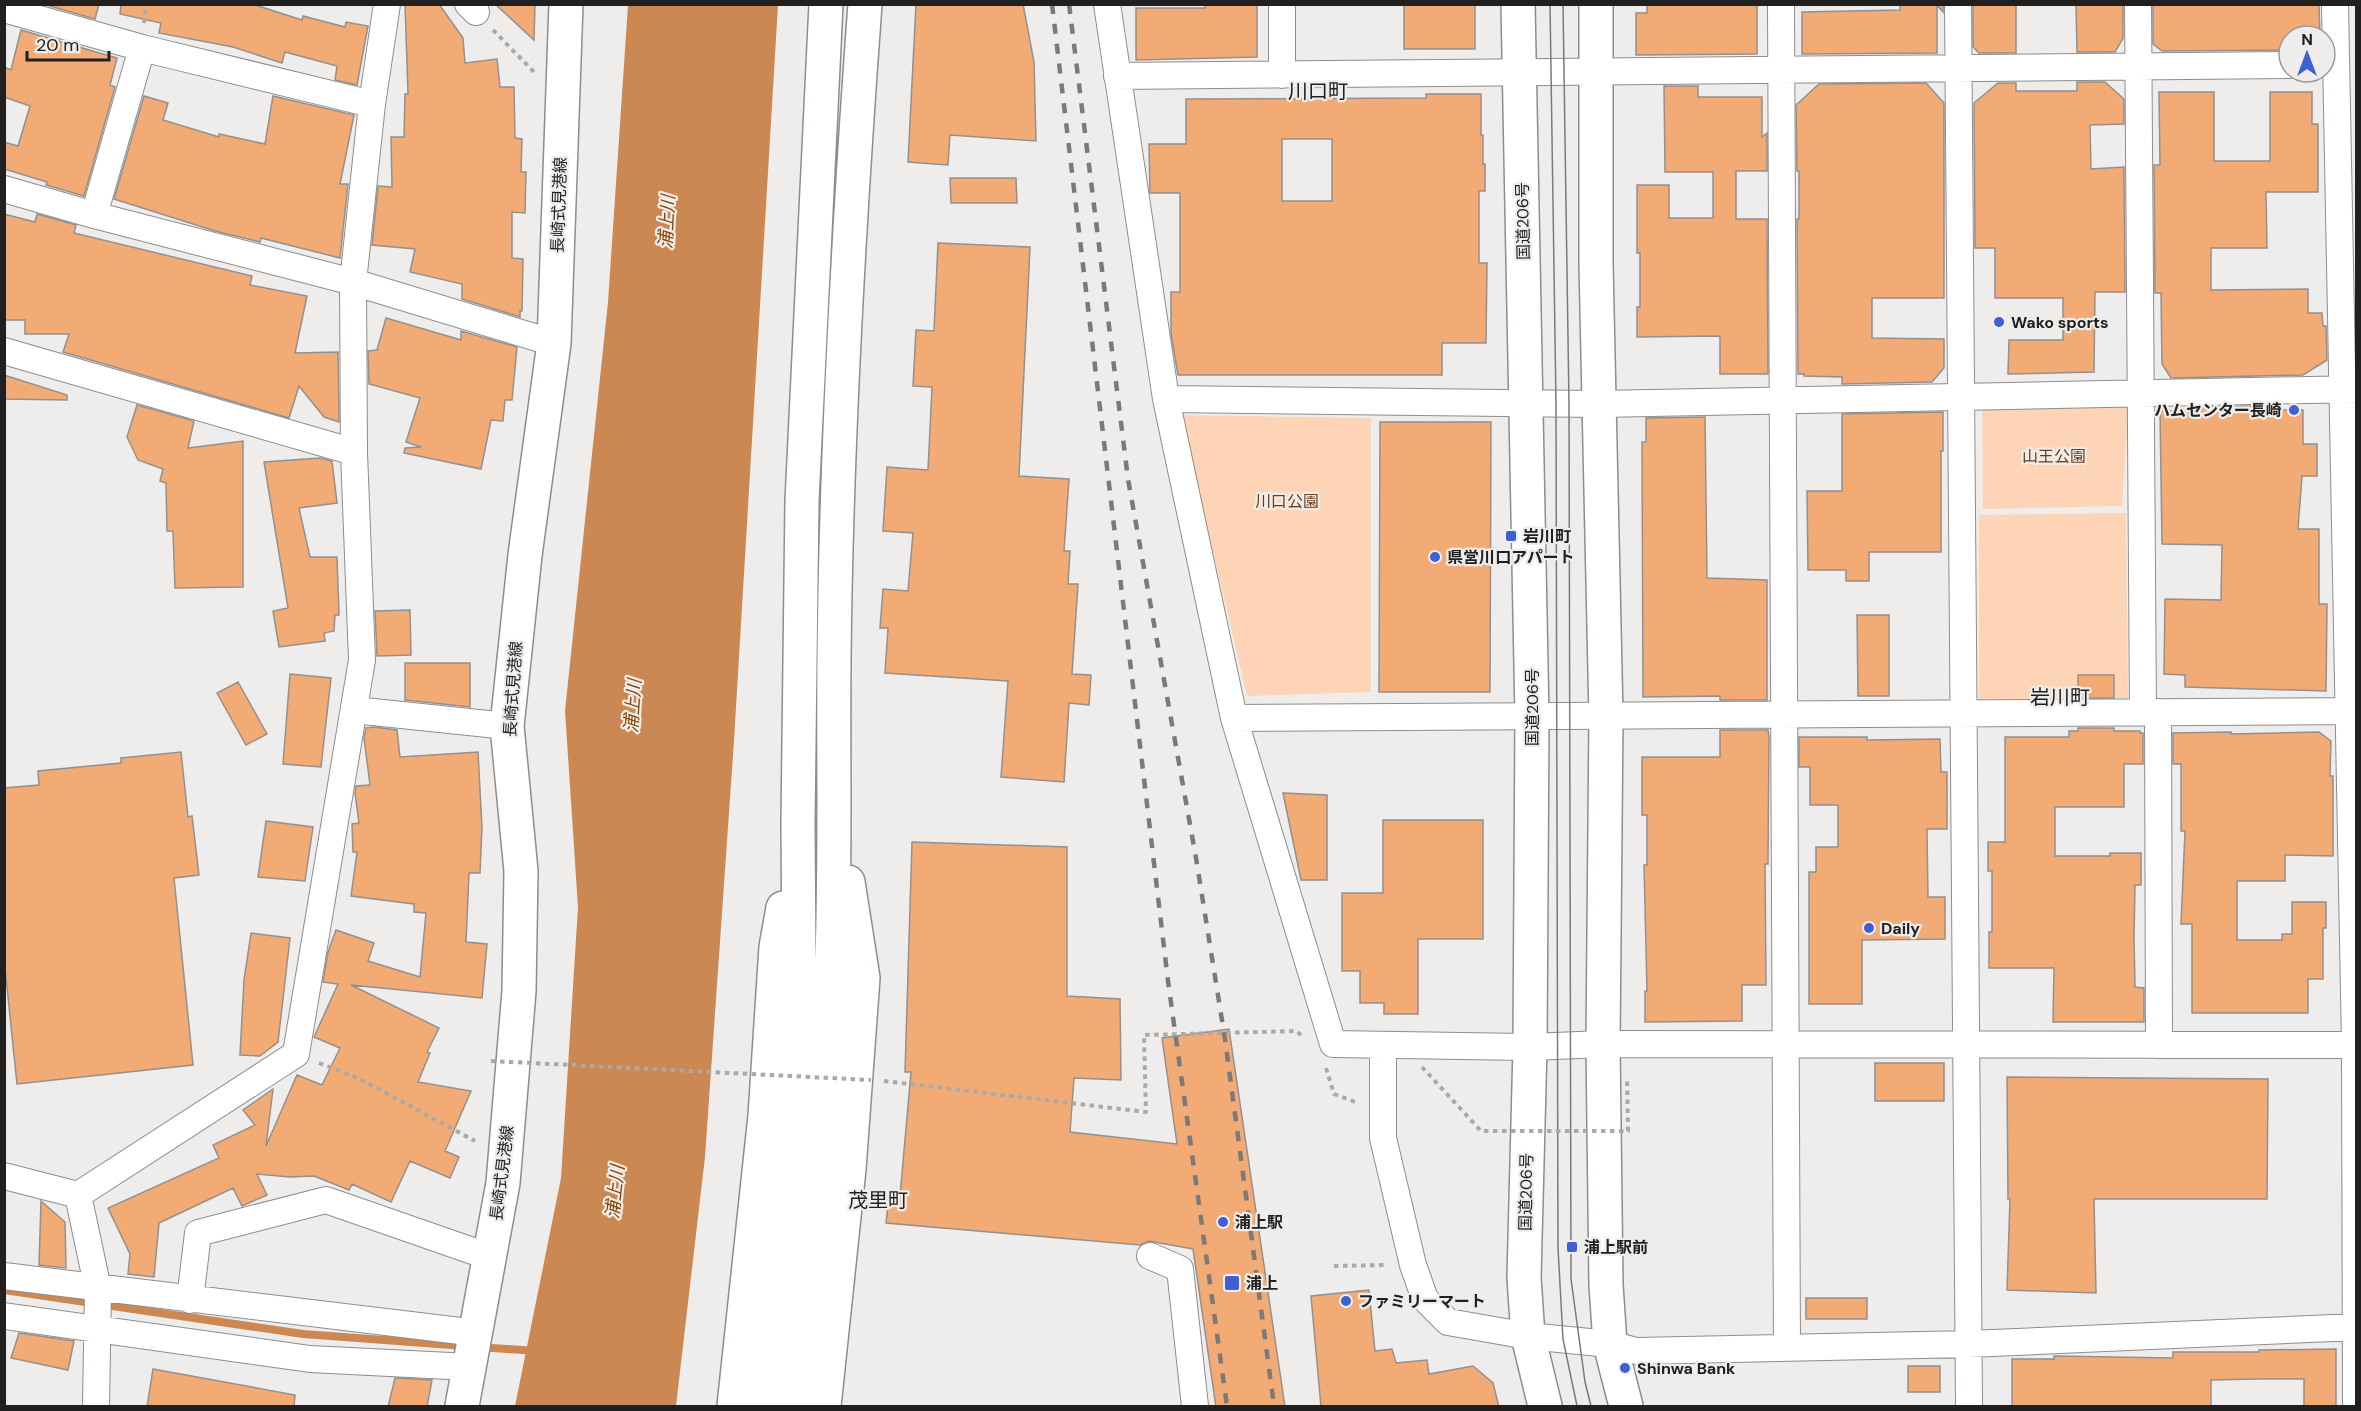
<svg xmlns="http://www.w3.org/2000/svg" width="2361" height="1411" viewBox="0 0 2361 1411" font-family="'DM Sans','Noto Sans JP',sans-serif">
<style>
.green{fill:#fed4b6}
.water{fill:#cc8853}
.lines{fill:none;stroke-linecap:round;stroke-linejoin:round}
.stream{stroke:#cc8853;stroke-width:8}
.building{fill:#f3ab76;stroke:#93908e;stroke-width:1.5;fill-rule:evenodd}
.street-casing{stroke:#8f8d8b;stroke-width:28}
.secondary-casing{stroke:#8f8d8b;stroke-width:36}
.highway-casing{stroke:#8f8d8b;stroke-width:36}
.path{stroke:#aaa9a7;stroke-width:4;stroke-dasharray:4.5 4.5;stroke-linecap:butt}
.street{stroke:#fff;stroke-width:26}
.secondary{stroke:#fff;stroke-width:33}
.highway{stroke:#fff;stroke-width:33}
.tram{stroke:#7b7a78;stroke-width:1.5}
.rail{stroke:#7b7a78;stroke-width:4.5;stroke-dasharray:10 10;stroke-linecap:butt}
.path-bridge{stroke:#aaa9a7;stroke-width:4;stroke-dasharray:4.5 4.5;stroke-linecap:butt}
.poi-dot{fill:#3e60d2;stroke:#efedeb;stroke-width:2}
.labels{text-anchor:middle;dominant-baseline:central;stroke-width:4.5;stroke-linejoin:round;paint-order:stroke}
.street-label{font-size:16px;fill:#21201f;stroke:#efedeb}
.poi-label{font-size:16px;font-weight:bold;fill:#21201f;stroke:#efedeb;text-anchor:start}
.park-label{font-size:16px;fill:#6b3c15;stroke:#efedeb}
.water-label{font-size:18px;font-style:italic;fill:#844400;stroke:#efedeb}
.quarter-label{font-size:20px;fill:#21201f;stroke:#efedeb}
</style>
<rect width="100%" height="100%" fill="#efedeb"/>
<!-- green -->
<path class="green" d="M 2129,404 L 2122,506 L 1983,509 L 1982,407 Z
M 1181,415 L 1371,418 L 1371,692 L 1247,696 Z
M 2126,513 L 2128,698 L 1979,699 L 1979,515 Z"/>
<!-- water -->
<path class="water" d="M 628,5 L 778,5 L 734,741 L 705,1157 L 676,1406 L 515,1406 L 561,1178 L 578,907 L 565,711 L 608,302 Z"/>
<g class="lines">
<!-- stream -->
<path class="stream" d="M 4,1290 L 303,1334 L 465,1346
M 478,1347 L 537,1351"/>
</g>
<!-- building -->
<path class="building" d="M 43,4 L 99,4 L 95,19 Z
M 121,4 L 252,4 L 302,20 L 303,16 L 345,27 L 346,22 L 368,26 L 357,85 L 335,80 L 337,66 L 285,52 L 282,63 L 233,47 L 159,33 L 161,23 L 120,14 Z
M 405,4 L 439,4 L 463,38 L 465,63 L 497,59 L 500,87 L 514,87 L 515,138 L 522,139 L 521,172 L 526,172 L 525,213 L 512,212 L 512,258 L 523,259 L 522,311 L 520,311 L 520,317 L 462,299 L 462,284 L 410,272 L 415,249 L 372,245 L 378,186 L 392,187 L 391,137 L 404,137 L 405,94 L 408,94 Z
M 495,4 L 535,4 L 534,40 Z
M 916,4 L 1023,4 L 1034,62 L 1036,141 L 950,135 L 948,165 L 908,162 Z
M 1205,4 L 1257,4 L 1257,57 L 1136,60 L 1136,8 L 1205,8 Z
M 1404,4 L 1475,4 L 1475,49 L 1404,49 Z
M 1647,4 L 1757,4 L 1757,54 L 1636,55 L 1636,13 L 1647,13 Z
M 1900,4 L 1943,4 L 1943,12 L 1937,5 L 1937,53 L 1802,54 L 1802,12 L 1900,10 Z
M 1973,4 L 2016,4 L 2016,53 L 1979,53 L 1973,47 Z
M 2076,4 L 2123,4 L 2123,38 L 2115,52 L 2077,52 Z
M 2153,4 L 2319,4 L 2320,36 L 2289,36 L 2289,50 L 2162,51 L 2153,44 Z
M 21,30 L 117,58 L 110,85 L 115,87 L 84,196 L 46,185 L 47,182 L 4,169 L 4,142 L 18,146 L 30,106 L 4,97 L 4,67 L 11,70 Z
M 2077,82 L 2105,82 L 2124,99 L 2124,124 L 2090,125 L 2091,169 L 2124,167 L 2125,292 L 2095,292 L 2094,372 L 2008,374 L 2009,340 L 2063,340 L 2063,298 L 1995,298 L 1995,248 L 1975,248 L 1974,103 L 1998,83 L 2016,83 L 2016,91 L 2077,91 Z
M 1926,83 L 1944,103 L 1944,298 L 1872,298 L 1872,338 L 1944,339 L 1944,368 L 1932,382 L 1842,384 L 1842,377 L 1804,376 L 1804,374 L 1798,374 L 1797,219 L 1799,219 L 1799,171 L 1797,171 L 1796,105 L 1819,84 Z
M 1664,86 L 1698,86 L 1698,97 L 1762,97 L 1762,137 L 1767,133 L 1767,171 L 1736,171 L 1736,219 L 1767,219 L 1768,374 L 1720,374 L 1720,337 L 1718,336 L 1637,337 L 1637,307 L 1640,307 L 1640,253 L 1637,253 L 1637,185 L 1669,185 L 1669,218 L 1713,218 L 1713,172 L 1665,172 Z
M 2159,92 L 2214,92 L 2214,161 L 2270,161 L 2270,92 L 2312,92 L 2312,124 L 2318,124 L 2318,192 L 2266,192 L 2267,248 L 2211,248 L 2211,290 L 2308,289 L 2308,313 L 2322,313 L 2323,326 L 2326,326 L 2327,360 L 2303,375 L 2171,378 L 2162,364 L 2161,293 L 2155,293 L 2154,165 L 2160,165 Z
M 1426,94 L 1481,94 L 1481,135 L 1483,135 L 1483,164 L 1485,164 L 1485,191 L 1479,191 L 1479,263 L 1487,263 L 1486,343 L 1442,343 L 1442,375 L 1178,375 L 1171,334 L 1171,292 L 1180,292 L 1180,193 L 1150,193 L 1149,144 L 1186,144 L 1186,99 L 1426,98 ZM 1282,139 L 1332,139 L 1332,201 L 1282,201 Z
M 144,96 L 168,103 L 163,120 L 219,137 L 219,134 L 265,144 L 273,96 L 354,115 L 340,184 L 348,184 L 340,258 L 261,238 L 260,242 L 215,231 L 114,199 Z
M 950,178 L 1016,178 L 1017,203 L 951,203 Z
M 4,214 L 35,222 L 37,214 L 76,225 L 74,233 L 252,276 L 250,285 L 307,296 L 295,353 L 338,352 L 339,422 L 324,417 L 299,386 L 289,418 L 63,352 L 69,334 L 25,334 L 25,320 L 4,320 Z
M 938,243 L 1030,247 L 1019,476 L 1069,479 L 1064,551 L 1070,551 L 1068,584 L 1078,584 L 1072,674 L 1091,675 L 1089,705 L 1069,703 L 1064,782 L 1001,777 L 1008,681 L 885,673 L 888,628 L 880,628 L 883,589 L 908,591 L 913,533 L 883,531 L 887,467 L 928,470 L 932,387 L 913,386 L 916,330 L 934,331 Z
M 386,318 L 461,340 L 461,331 L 517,347 L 512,400 L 505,400 L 503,421 L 491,420 L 481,469 L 404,453 L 405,448 L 421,447 L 406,442 L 420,398 L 369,384 L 368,351 L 377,350 Z
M 4,375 L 67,395 L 67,400 L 4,399 Z
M 137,405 L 194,421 L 188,448 L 243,441 L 243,587 L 175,588 L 173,531 L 167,531 L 166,483 L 160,481 L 163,469 L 138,460 L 127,437 Z
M 2254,406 L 2248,410 L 2303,410 L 2303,444 L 2317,444 L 2317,476 L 2302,476 L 2298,529 L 2319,529 L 2319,604 L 2327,604 L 2326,691 L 2185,687 L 2185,675 L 2164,674 L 2165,599 L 2221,600 L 2222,545 L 2162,544 L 2160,411 L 2193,411 L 2191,407 Z
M 1943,412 L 1943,451 L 1941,451 L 1941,552 L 1869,552 L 1869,581 L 1846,581 L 1846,570 L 1808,570 L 1807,491 L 1842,491 L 1842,414 Z
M 1705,417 L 1707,578 L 1767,580 L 1767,700 L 1720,700 L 1720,696 L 1643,697 L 1642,442 L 1646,442 L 1646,418 Z
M 1380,422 L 1491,422 L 1490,692 L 1379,692 Z
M 320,458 L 332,461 L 337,503 L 299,508 L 310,557 L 337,557 L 339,615 L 335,615 L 334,631 L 324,633 L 325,641 L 279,647 L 273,611 L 288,608 L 264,462 Z
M 410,610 L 411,655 L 377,656 L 375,611 Z
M 1857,615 L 1889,615 L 1889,696 L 1858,696 Z
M 405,663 L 470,663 L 470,707 L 405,700 Z
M 290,674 L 331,678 L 321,767 L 283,764 Z
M 2078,675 L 2114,675 L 2114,698 L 2078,698 Z
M 238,682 L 267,734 L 246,745 L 217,693 Z
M 374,727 L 397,730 L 400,757 L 478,752 L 482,828 L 480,873 L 469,873 L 466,942 L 487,944 L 482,998 L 351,985 L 439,1028 L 427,1052 L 430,1053 L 418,1082 L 471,1091 L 445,1151 L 459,1157 L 450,1178 L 410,1161 L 391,1202 L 352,1184 L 349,1190 L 314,1176 L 290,1177 L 257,1174 L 267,1195 L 242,1206 L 233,1188 L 159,1223 L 154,1277 L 128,1274 L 130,1254 L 108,1208 L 219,1158 L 213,1145 L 255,1125 L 243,1110 L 273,1089 L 266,1146 L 297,1075 L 322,1085 L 340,1048 L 314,1037 L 338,984 L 323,982 L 328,952 L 336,930 L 374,943 L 368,961 L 420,977 L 426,913 L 414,912 L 414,904 L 351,896 L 357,852 L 353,852 L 352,824 L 359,823 L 355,793 L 356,786 L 370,785 L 364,738 L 366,728 Z
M 2078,728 L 2114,728 L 2114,731 L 2140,731 L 2140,733 L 2143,733 L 2143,764 L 2124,764 L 2124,807 L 2055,807 L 2055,856 L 2110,856 L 2110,853 L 2141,853 L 2141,885 L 2135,885 L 2134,938 L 2135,987 L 2144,988 L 2144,1022 L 2053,1022 L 2054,968 L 1989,968 L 1989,932 L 1992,932 L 1992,871 L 1988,871 L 1988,842 L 2005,842 L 2005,737 L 2069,737 L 2069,731 L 2078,731 Z
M 1720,730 L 1768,730 L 1769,737 L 1768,864 L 1765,864 L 1766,985 L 1742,985 L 1742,1021 L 1645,1022 L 1645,991 L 1647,991 L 1644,865 L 1647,865 L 1647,815 L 1642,815 L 1642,757 L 1720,757 Z
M 2231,732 L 2231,734 L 2319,732 L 2331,741 L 2330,776 L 2333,776 L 2333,856 L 2285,855 L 2285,881 L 2237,881 L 2237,940 L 2282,940 L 2282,934 L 2292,934 L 2292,902 L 2326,902 L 2326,928 L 2323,928 L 2323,979 L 2308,979 L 2308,1013 L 2192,1013 L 2192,924 L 2181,924 L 2185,831 L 2181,831 L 2181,764 L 2173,764 L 2173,733 Z
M 1799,737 L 1867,737 L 1867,740 L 1940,739 L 1941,772 L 1947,772 L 1947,829 L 1927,829 L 1928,897 L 1945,897 L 1945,939 L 1862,940 L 1862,1004 L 1809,1004 L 1809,872 L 1816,872 L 1816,847 L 1838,847 L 1838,805 L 1810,805 L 1810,767 L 1799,767 Z
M 181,752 L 188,817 L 192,816 L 199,875 L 174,878 L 193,1065 L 17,1084 L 4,958 L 4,788 L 39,785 L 38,771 L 121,763 L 121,758 Z
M 1283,793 L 1327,795 L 1327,880 L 1301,880 Z
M 1383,820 L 1483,820 L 1483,939 L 1418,939 L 1418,1014 L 1384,1014 L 1384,1003 L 1360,1003 L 1360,971 L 1342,971 L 1342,893 L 1383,893 Z
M 266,821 L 313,827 L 305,881 L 258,877 Z
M 912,842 L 1067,847 L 1067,996 L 1120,999 L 1121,1080 L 1074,1078 L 1070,1132 L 1177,1144 L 1162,1038 L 1229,1029 L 1285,1407 L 1216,1407 L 1193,1249 L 1149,1241 L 1140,1245 L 886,1223 L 889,1195 L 900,1196 L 911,1072 L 905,1072 Z
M 251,933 L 290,938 L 278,1042 L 260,1056 L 240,1055 L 244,980 Z
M 1875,1063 L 1944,1063 L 1944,1101 L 1875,1101 Z
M 2007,1077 L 2268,1079 L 2267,1199 L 2094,1199 L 2096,1293 L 2007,1290 L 2010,1199 L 2008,1199 Z
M 41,1201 L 65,1222 L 66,1268 L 39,1265 Z
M 1369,1290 L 1375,1351 L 1392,1349 L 1396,1363 L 1427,1360 L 1429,1374 L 1473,1366 L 1493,1383 L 1499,1407 L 1321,1407 L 1311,1296 Z
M 1806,1298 L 1867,1298 L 1867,1319 L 1806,1319 Z
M 19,1333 L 74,1341 L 68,1370 L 11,1358 Z
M 2336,1349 L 2336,1406 L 2304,1406 L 2304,1379 L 2257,1379 L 2211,1380 L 2211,1407 L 2012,1407 L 2012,1359 L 2054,1359 L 2054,1356 L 2173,1358 L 2173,1352 L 2259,1352 L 2259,1350 Z
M 1908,1366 L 1940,1366 L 1940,1392 L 1908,1392 Z
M 153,1369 L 295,1395 L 294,1407 L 147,1407 Z
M 395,1378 L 432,1380 L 427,1407 L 388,1407 Z"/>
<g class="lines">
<!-- street casing -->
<g class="street-casing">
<path id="street" d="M 468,4 L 476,12
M 1107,4 L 1166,399 L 1234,718 L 1333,1044 L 1530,1047 L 1603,1044 L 2356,1045
M 1282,4 L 1282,75
M 1781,4 L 1787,1348
M 1958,4 L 1969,1406
M 2138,4 L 2143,712
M 2335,4 L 2355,1045 L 2356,1402
M 4,9 L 142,48 L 372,104 L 353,282 L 354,452 L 362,660 L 296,1054 L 78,1195 L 4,1176
M 1117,76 L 2289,65
M 372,104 L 387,4
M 4,189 L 94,215 L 353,282 L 554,343
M 94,215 L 142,48
M 4,351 L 354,452
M 1166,399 L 1599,404 L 2356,389
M 354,710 L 507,726
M 2158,712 L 2159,1045
M 1234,718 L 2356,711
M 1383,1045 L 1383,1138 L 1413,1265 L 1425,1299 L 1448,1322 L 1528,1336 L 1610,1344 L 1636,1351 L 1969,1344 L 2356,1327
M 78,1195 L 98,1289 L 96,1406
M 1150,1256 L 1180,1269 L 1195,1406
M 4,1276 L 477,1333
M 190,1300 L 198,1233 L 326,1200 L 490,1257
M 4,1316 L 310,1359 L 470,1367"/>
</g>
<!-- secondary casing -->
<g class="secondary-casing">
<path id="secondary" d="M 462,1406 L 503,1183 L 519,991 L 521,871 L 507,726 L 525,555 L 554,343 L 566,4
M 734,1406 L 765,1116 L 776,947 L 783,908
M 761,1406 L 796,1064 L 799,964 L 798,823 L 802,501 L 826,4
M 793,1406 C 807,1266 824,1126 831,985 C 836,877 833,768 834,660 C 836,442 849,222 865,4
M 824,1406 L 849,1169 L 863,978 L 848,882"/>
</g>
<!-- highway casing -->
<g class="highway-casing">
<path id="highway" d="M 1518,4 L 1532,717 L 1530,1047 L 1524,1278 L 1528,1336 L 1545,1406
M 1596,4 L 1596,264 L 1606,717 L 1603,1044 L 1606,1285 L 1610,1344 L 1626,1406"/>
</g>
<!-- path -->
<path class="path" d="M 144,23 L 146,4
M 493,30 L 534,72
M 319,1063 L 358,1078 L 475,1141
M 1326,1068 L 1334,1094 L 1358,1103
M 884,1081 L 1146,1112 L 1144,1035 L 1296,1031 L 1301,1035
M 1334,1266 L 1387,1265"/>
<!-- street -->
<use href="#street" class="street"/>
<!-- secondary -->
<use href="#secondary" class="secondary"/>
<!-- highway -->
<use href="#highway" class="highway"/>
<!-- tram -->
<path class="tram" d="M 1550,4 L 1556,403 L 1558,1248 L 1563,1339 L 1577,1406
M 1563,4 L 1569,404 L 1571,1279 L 1585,1382 L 1591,1406"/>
<!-- rail -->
<path class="rail" d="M 1052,4 L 1168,981 L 1227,1406
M 1069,4 L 1128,479 L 1196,858 L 1225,1039 L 1274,1406"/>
<!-- path-bridge -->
<path class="path-bridge" d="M 491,1061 L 871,1080
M 1422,1067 L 1481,1131 L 1628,1131 L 1627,1078"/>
</g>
<!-- markers -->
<g class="poi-dot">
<circle cx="1999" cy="322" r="6"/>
<circle cx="2294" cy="410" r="6"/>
<rect x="1505" y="530" width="12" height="12" rx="3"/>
<circle cx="1435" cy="557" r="6"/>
<circle cx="1869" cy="928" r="6"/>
<circle cx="1223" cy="1222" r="6"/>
<rect x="1566" y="1241" width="12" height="12" rx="3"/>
<rect x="1224" y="1275" width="16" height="16" rx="3"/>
<circle cx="1346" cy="1301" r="6"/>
<circle cx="1625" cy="1368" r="6"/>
</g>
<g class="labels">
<!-- street labels -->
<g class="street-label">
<text transform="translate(559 205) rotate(-88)">長崎式見港線</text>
<text transform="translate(1523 221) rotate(-91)">国道206号</text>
<text transform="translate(513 689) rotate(-86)">長崎式見港線</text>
<text transform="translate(1532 707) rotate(-90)">国道206号</text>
<text transform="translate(502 1173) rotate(-83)">長崎式見港線</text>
<text transform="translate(1526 1192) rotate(-89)">国道206号</text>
</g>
<!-- poi labels -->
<g class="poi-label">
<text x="2011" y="322">Wako sports</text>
<text x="2282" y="410" text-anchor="end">ハムセンター長崎</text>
<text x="1523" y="536">岩川町</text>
<text x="1447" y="557">県営川口アパート</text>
<text x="1881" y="928">Daily</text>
<text x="1235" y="1222">浦上駅</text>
<text x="1584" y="1247">浦上駅前</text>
<text x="1246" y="1283">浦上</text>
<text x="1358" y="1301">ファミリーマート</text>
<text x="1637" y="1368">Shinwa Bank</text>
</g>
<!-- park labels -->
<g class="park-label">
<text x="2054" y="456">山王公園</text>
<text x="1287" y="501">川口公園</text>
</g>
<!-- water labels -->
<g class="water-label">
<text transform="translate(667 222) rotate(-87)">浦上川</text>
<text transform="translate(633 706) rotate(-86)">浦上川</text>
<text transform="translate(615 1192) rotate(-84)">浦上川</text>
</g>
<!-- quarter labels -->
<g class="quarter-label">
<text x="1318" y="91">川口町</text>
<text x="2060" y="697">岩川町</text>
<text x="878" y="1200">茂里町</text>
</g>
</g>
<!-- border -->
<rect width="2361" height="1411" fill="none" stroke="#21201f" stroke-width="12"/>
<!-- north arrow -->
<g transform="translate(2307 54)"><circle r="28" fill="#efedeb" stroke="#9d9b99" stroke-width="1.5"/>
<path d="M0-4.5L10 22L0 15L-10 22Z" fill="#3e60d2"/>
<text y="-9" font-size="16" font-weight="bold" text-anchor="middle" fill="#21201f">N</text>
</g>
<!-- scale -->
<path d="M27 51v9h82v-9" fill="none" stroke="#21201f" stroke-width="3"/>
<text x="36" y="51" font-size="18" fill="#21201f" stroke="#efedeb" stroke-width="4.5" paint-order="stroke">20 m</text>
</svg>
